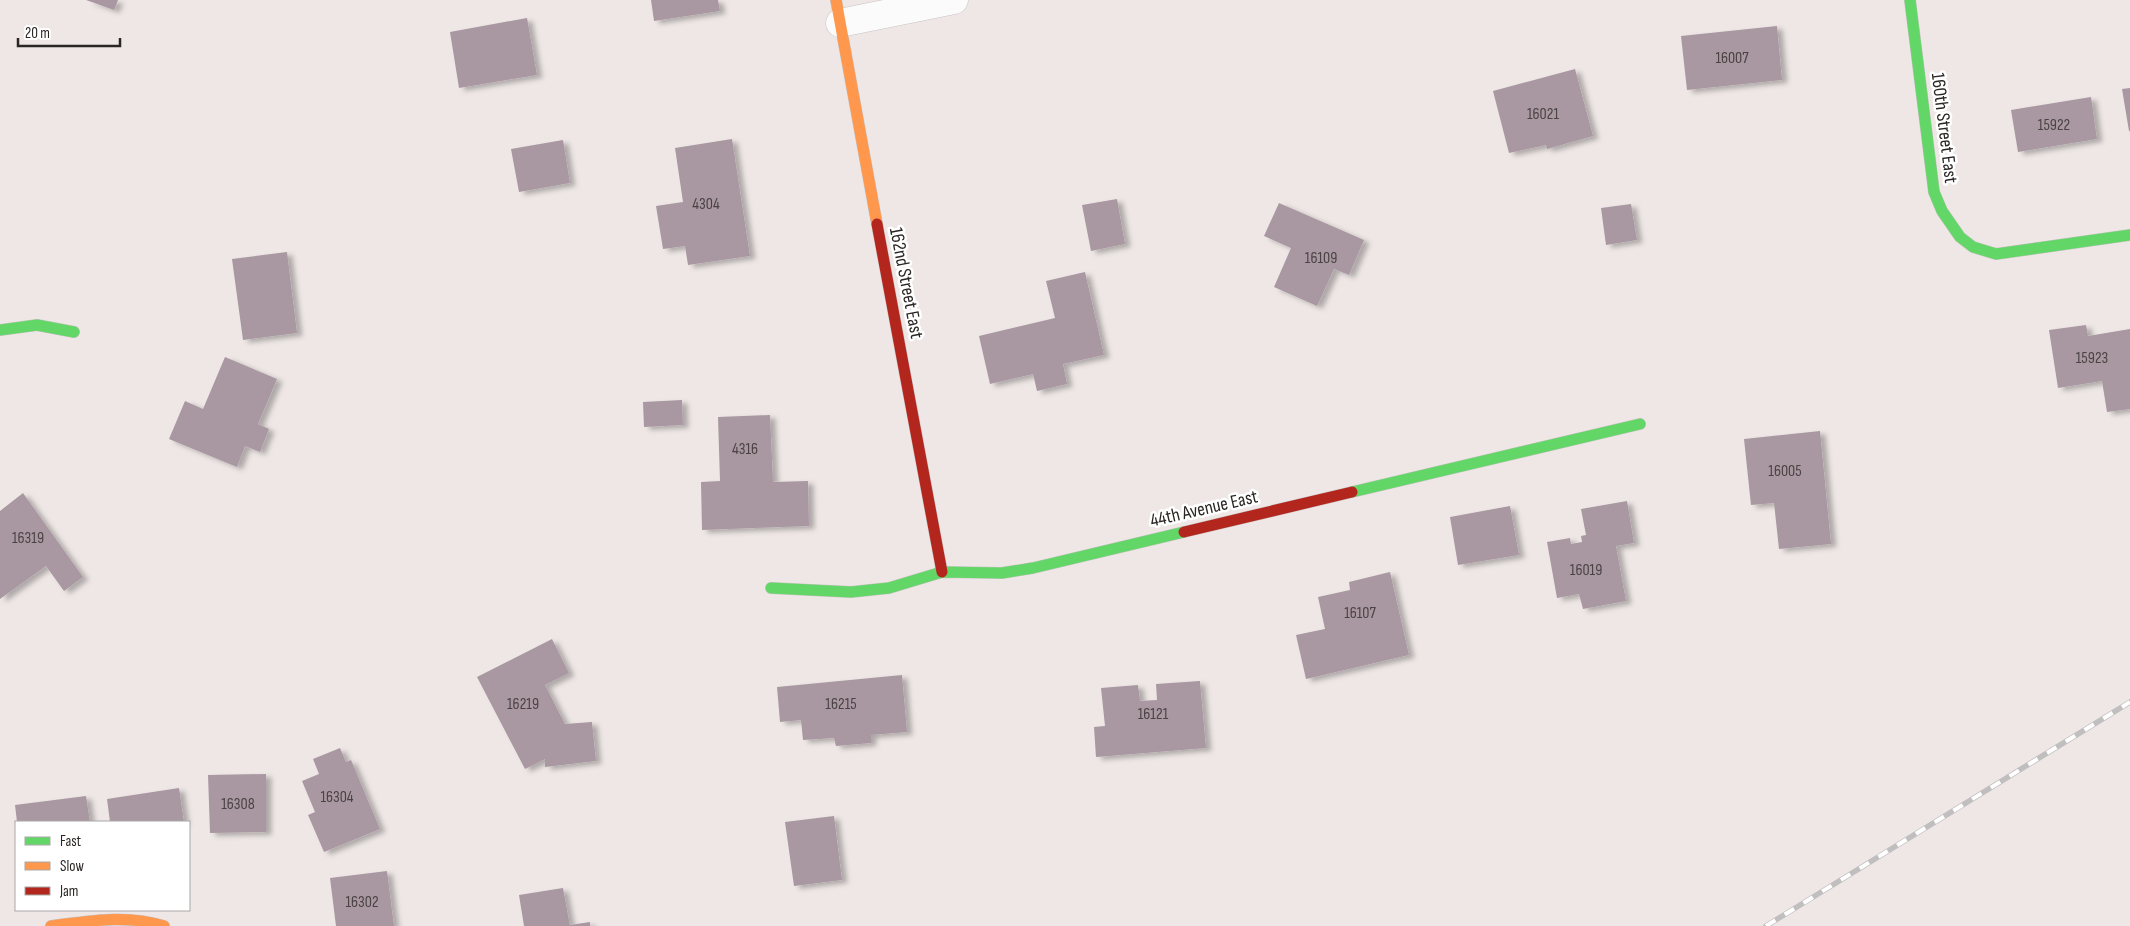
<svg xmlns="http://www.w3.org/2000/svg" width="2130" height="926" viewBox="0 0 2130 926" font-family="'Sofia Sans Condensed',sans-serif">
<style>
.building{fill:#a998a1;filter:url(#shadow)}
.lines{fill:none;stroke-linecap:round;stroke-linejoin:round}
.street-casing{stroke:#c9c4c3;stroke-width:29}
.fast-casing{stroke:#c9c4c3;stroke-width:12}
.slow-casing{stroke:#c9c4c3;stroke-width:12}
.jam-casing{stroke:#c9c4c3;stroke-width:12}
.street{stroke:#fcfbfb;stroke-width:28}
.fast{stroke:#63d668;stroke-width:11}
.slow{stroke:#ff974d;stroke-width:11}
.jam{stroke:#b3261e;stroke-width:11}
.rail-casing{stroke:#c0bebe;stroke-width:5.5}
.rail{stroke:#fff;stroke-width:4;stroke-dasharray:11;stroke-linecap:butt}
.labels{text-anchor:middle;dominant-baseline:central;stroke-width:5;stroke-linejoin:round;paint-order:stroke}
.number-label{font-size:16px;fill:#4a4243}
.street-label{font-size:19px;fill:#2a2624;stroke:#fff}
</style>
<defs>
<filter id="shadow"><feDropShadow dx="5.5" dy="3" stdDeviation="2.5" flood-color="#0004"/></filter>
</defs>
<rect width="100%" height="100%" fill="#eee7e6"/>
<!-- building -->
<path class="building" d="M 86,0 L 118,0 L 114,10 Z
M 651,0 L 718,0 L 720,11 L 654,21 Z
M 527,18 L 537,75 L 459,88 L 450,32 Z
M 1777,26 L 1782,80 L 1687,90 L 1681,36 Z
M 1575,69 L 1593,136 L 1547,149 L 1546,145 L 1509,153 L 1493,91 Z
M 2130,88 L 2130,131 L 2129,131 L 2122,89 Z
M 2091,97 L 2097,139 L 2018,152 L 2011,110 Z
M 732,139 L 750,256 L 688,265 L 685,246 L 663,249 L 656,206 L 683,202 L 675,148 Z
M 563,140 L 570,183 L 519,192 L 511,149 Z
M 1117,199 L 1125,244 L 1091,251 L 1082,205 Z
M 1279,203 L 1364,240 L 1349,275 L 1334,269 L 1317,306 L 1274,287 L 1291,248 L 1264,236 Z
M 1631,204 L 1637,240 L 1606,245 L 1601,208 Z
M 287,252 L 297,333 L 243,340 L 232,259 Z
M 1085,272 L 1104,355 L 1063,364 L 1067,384 L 1037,391 L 1033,374 L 990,384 L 979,336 L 1055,318 L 1046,281 Z
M 2086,325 L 2088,336 L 2130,329 L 2130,409 L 2107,412 L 2102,381 L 2058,388 L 2049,330 Z
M 225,357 L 277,379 L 258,424 L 269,429 L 260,452 L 245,446 L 237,467 L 169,439 L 185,401 L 203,409 Z
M 682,400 L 683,425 L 644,427 L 643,402 Z
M 770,415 L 773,482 L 808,481 L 809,526 L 702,530 L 701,482 L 720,481 L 718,417 Z
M 1820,431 L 1831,544 L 1779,549 L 1774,503 L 1751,505 L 1744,439 Z
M 23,493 L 83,577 L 64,591 L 46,566 L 0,599 L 0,511 Z
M 1627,501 L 1634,543 L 1616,546 L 1626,601 L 1583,609 L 1579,594 L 1557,598 L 1547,542 L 1570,538 L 1571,544 L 1582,542 L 1581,536 L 1586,535 L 1581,509 Z
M 1510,506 L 1519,555 L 1458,565 L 1450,517 Z
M 1390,572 L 1409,655 L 1306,679 L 1296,635 L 1325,629 L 1318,597 L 1350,590 L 1349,582 Z
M 552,639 L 569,673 L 545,685 L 565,724 L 592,722 L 596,761 L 545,767 L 545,759 L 525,769 L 477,677 Z
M 902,675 L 907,732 L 871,735 L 871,743 L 836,746 L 834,738 L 803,740 L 801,720 L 780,722 L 777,687 Z
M 1200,681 L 1206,748 L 1096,757 L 1094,727 L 1105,726 L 1101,688 L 1138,685 L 1140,701 L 1157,700 L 1156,684 Z
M 340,748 L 346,762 L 351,760 L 380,829 L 324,852 L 308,815 L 315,812 L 302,781 L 319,774 L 313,759 Z
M 266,774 L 266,832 L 210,833 L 208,775 Z
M 179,788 L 184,822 L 110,822 L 107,799 Z
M 86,796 L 90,822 L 17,822 L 15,805 Z
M 834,816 L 842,880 L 794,886 L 785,822 Z
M 387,871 L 394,926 L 336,926 L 330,878 Z
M 563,888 L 570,926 L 524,926 L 519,895 Z
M 590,922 L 590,926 L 570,926 L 570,925 Z"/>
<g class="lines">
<!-- street casing -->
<g class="street-casing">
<path id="street" d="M 840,23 L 954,0"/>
</g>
<!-- fast casing -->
<g class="fast-casing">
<path id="fast" d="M 1910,0 L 1934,192 L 1942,211 L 1960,237 L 1973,247 L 1996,254 L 2130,235
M 0,330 L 37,325 L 74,332
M 1352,492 L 1640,424
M 771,588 L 851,592 L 889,588 L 942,572 L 1002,573 L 1033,568 L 1184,532"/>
</g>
<!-- slow casing -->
<g class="slow-casing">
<path id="slow" d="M 836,0 L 877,224
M 51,926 C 90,921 126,914 164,926"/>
</g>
<!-- jam casing -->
<g class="jam-casing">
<path id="jam" d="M 877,224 L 942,572
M 1184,532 L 1352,492"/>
</g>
<!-- street -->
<use href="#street" class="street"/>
<!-- fast -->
<use href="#fast" class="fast"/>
<!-- slow -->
<use href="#slow" class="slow"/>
<!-- jam -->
<use href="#jam" class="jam"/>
<!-- rail casing -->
<g class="rail-casing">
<path id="rail" d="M 1766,926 L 2130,702"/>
</g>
<!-- rail -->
<use href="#rail" class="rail"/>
</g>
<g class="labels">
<!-- number labels -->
<g class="number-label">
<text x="1732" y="58">16007</text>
<text x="1543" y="114">16021</text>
<text x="2054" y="125">15922</text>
<text x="706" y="204">4304</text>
<text x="1321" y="258">16109</text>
<text x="2092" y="358">15923</text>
<text x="745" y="449">4316</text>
<text x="1785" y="471">16005</text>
<text x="28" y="538">16319</text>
<text x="1586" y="570">16019</text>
<text x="1360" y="613">16107</text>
<text x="523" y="704">16219</text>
<text x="841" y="704">16215</text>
<text x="1153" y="714">16121</text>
<text x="337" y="797">16304</text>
<text x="238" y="804">16308</text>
<text x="362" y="902">16302</text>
</g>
<!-- street labels -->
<g class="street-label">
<text transform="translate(1944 128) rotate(83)">160th Street East</text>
<text transform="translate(906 283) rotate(79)">162nd Street East</text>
<text transform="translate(1204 509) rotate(-13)">44th Avenue East</text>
</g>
</g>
<!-- legend -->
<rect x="15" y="821" width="175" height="90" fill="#ffffff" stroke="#aaa8a7"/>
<rect x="25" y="837" width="25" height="8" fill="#63d668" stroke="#aaa8a7"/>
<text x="60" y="846" font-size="15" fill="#2a2624">Fast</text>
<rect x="25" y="862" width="25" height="8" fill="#ff974d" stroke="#aaa8a7"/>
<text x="60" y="871" font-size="15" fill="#2a2624">Slow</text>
<rect x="25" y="887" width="25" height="8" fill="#b3261e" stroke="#aaa8a7"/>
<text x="60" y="896" font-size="15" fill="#2a2624">Jam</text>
<!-- scale -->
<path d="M18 38v8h102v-8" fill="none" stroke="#2a2624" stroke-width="2.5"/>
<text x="25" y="38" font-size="15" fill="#2a2624" stroke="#ffffff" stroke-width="4" paint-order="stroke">20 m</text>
</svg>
